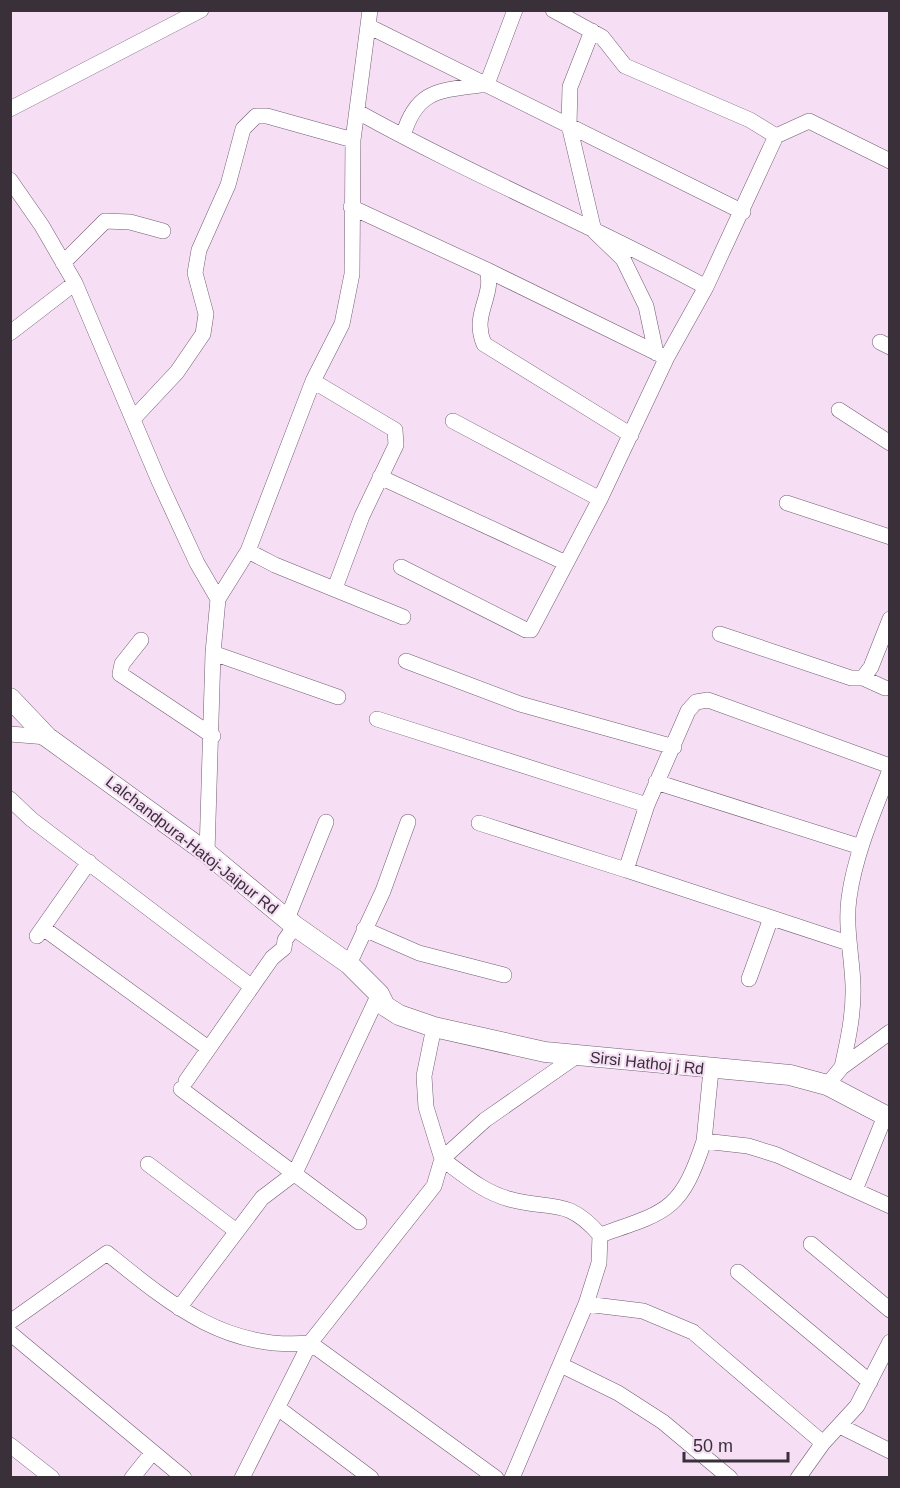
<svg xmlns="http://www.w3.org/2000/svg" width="900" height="1488" viewBox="0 0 900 1488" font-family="Arial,sans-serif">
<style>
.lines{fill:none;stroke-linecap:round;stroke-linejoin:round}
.minor-casing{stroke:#725d71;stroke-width:16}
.tertiary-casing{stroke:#725d71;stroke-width:21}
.minor{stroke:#fff;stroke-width:15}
.tertiary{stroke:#fff;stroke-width:20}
.labels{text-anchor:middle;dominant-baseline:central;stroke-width:4.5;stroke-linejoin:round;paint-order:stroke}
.street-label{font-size:16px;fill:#393039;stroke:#f6def5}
</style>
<rect width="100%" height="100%" fill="#f6def5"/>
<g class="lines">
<!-- minor casing -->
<g class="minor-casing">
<path id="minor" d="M 553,10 L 602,37 L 625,66 L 750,120 L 776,136
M 370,27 L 743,212
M 592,31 L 570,87 L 569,125 L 594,231 L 623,259 L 646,306 L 656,353
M 10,109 L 201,10
M 358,112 C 471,175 592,225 706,287
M 403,136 C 417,87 442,91 487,84 L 515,10
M 10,180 L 42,226 L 75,283 L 159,481 L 197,563 L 218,599
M 351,207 L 487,270 C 495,296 471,314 484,344 L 631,435
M 63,263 L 105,221 L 130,222 L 163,231
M 487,270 L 661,355
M 10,333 L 75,283
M 880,342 L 890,347
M 313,381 L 395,430 L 396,445 L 362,516 L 335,588
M 839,410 L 890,443
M 133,419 L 177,372 L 203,334 L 206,314 L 195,273 L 199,250 L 228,185 L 243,129 L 256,116 L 267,116 L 353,140
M 453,421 L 600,499
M 380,477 L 566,563
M 787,503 L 890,537
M 248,551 L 275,565 L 403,617
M 401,567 L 526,630 L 531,630 L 600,499 L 667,357 L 706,287 L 776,136 L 809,121 L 890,161
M 720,634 L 851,678 L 863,678 L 871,667 L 890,619
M 141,640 L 122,664 L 120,674 L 213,736
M 213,653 L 338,697
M 406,661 L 520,704 L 674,747
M 863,678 L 885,688
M 377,719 L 647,805
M 10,734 L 47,737
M 656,782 L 861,847
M 10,799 L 31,819 L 252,987
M 479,823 L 626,870
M 207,853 L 213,653 L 218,599 L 248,551 L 313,381 L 342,324 L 352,274 L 353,140 L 370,10
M 287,919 L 326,822
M 43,928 L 208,1048
M 364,929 L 419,953 L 504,975
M 37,936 L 89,862
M 848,943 L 626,870 L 647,805 L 688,711 L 696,702 L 708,700 L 890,766
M 349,964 L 383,891 L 408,822
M 749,979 L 771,918
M 434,1027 L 424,1076 L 426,1107 L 442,1159 L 434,1186 L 310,1343 L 496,1478
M 578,1055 L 485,1120 L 442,1159 C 464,1175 483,1192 509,1199 C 551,1211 566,1196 600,1235 L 599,1263 L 586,1304 L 643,1311 L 693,1332 L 823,1443
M 842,1067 C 848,1040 854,1013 853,985 C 852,956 845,927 849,898 C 855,854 874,811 890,770
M 186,1081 L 272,958 L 284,948 L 285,940 L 295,926
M 827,1085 L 842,1067 L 890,1032
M 181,1089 L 359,1222
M 704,1141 L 711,1070
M 148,1164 L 235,1230
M 855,1190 L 885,1116
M 600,1235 C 667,1212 681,1211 704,1141 L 748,1146 L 777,1155 L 890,1206
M 811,1244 L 890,1310
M 738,1272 L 870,1382
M 179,1308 L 262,1198 L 295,1173 L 379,994
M 10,1322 L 107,1253 C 169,1303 225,1351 310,1343
M 10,1333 L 184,1478
M 561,1365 L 618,1393 L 663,1422 L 730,1478
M 278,1408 L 371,1478
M 840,1426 L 890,1451
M 10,1445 L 52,1478
M 132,1478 L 152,1453
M 242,1478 L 310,1343
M 512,1478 L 586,1304
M 798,1478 L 823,1443 L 857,1406 L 890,1342"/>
</g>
<!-- tertiary casing -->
<g class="tertiary-casing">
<path id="tertiary" d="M 10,698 L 47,737 L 207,853 L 295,926 L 349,964 L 379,994 L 385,1006 L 399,1015 L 434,1027 L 545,1052 L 790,1075 L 827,1085 L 890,1118"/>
</g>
<!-- minor -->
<use href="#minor" class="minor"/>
<!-- tertiary -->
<use href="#tertiary" class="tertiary"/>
</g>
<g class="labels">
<!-- street labels -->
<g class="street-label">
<text transform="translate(192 845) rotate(38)">Lalchandpura-Hatoj-Jaipur Rd</text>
<text transform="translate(647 1063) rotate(6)">Sirsi Hathoj j Rd</text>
</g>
</g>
<!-- border -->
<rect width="900" height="1488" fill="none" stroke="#393039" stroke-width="24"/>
<!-- scale -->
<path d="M684 1452v9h104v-9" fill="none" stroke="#393039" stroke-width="3"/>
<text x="693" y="1452" font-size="18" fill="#393039" stroke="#f6def5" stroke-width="4.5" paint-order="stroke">50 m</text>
</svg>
